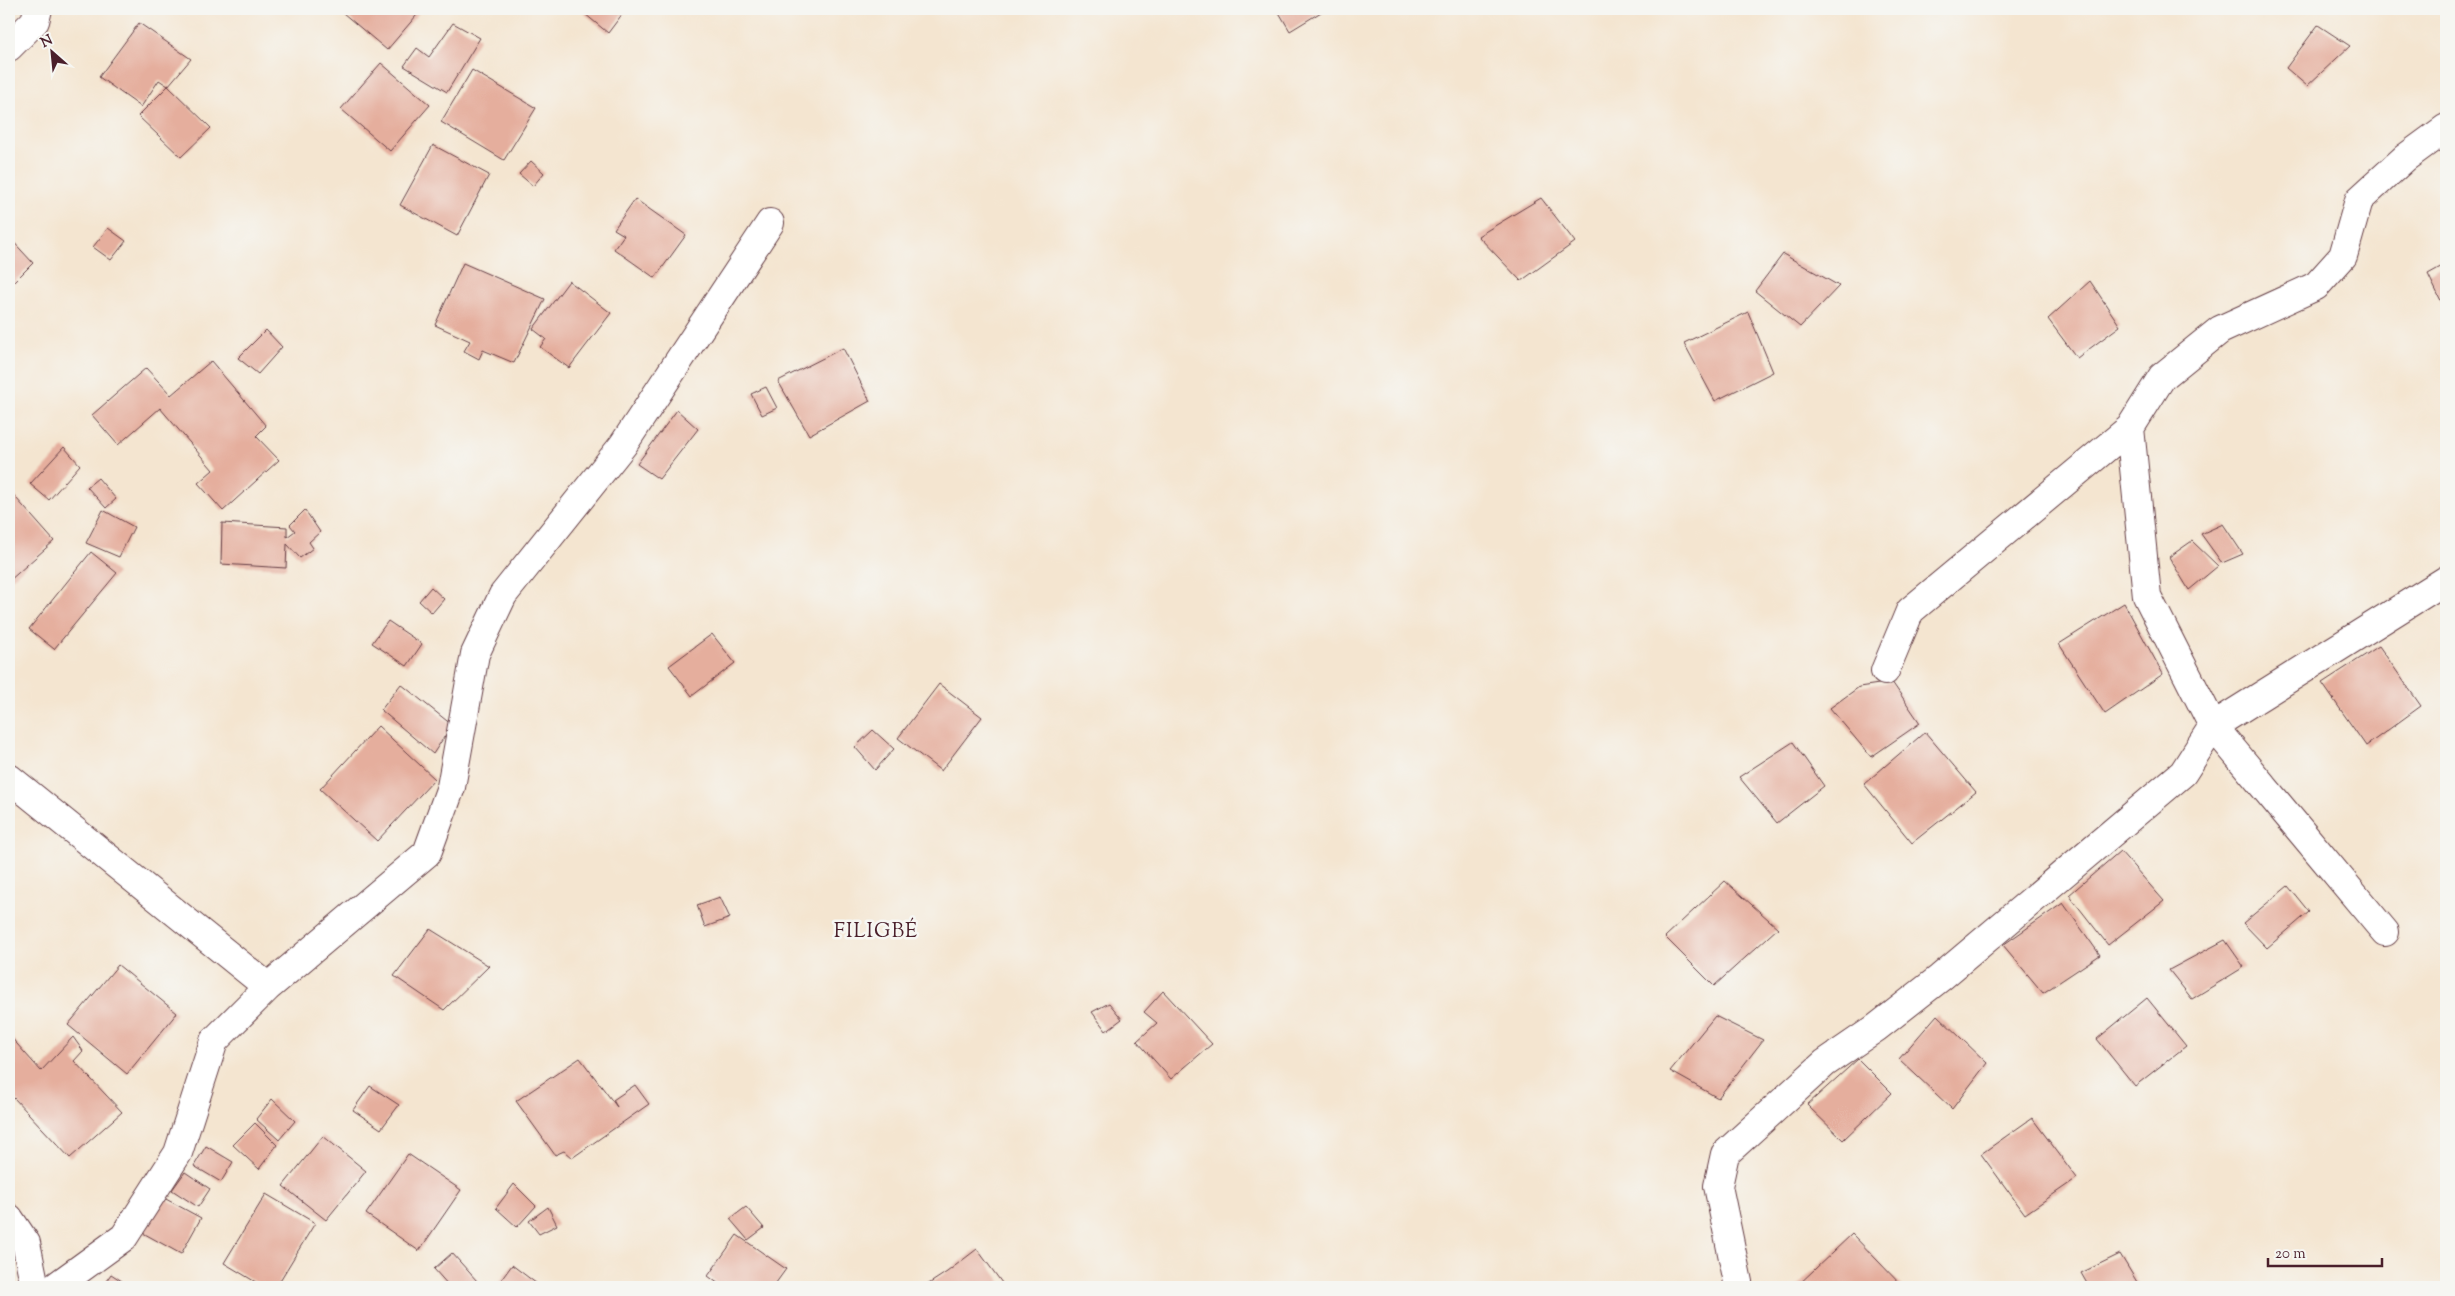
<svg xmlns="http://www.w3.org/2000/svg" width="2455" height="1296" viewBox="0 0 2455 1296" font-family="'Sorts Mill Goudy',serif">
<style>
.building{fill:#e5ae9d}
.lines{fill:none;stroke-linecap:round;stroke-linejoin:round}
.minor-casing{stroke:#643d44;stroke-width:30}
.minor{stroke:#fff;stroke-width:28}
.labels{text-anchor:middle;dominant-baseline:central;stroke-width:5;stroke-linejoin:round;paint-order:stroke}
.quarter-label{font-size:20px;letter-spacing:1px;fill:#4a1f2b;stroke:#f6f6f2}
</style>
<rect width="100%" height="100%" fill="#f6f6f2"/>
<filter id="ink" filterUnits="userSpaceOnUse"><feTurbulence type="fractalNoise" baseFrequency=".02" numOctaves="2"/><feDisplacementMap in="SourceGraphic" scale="10" xChannelSelector="R" yChannelSelector="G"/><feConvolveMatrix kernelMatrix="1 2 1 2 8 2 1 2 1" color-interpolation-filters="sRGB"/></filter>
<filter id="wash" filterUnits="userSpaceOnUse"><feTurbulence type="fractalNoise" baseFrequency=".0096" numOctaves="4" result="noise"/><feDisplacementMap in="SourceGraphic" scale="20" xChannelSelector="R" yChannelSelector="G"/><feGaussianBlur stdDeviation="1.12" result="paint"/><feColorMatrix in="noise" values="0 0 0 0 0 0 0 0 0 0 0 0 0 0 0 0 0 1.4 0 .05"/><feComposite in="paint" operator="in"/></filter>
<g filter="url(#wash)">
<rect width="100%" height="100%" fill="#f4e5d0"/>
<g id="blocks">
<!-- building -->
<path class="building" d="M 347,9 L 422,9 L 387,50 L 343,13 Z
M 579,9 L 626,9 L 608,33 Z
M 1277,9 L 1326,9 L 1290,31 Z
M 139,23 L 191,59 L 168,86 L 159,80 L 141,107 L 99,77 Z
M 453,23 L 480,38 L 447,92 L 404,66 L 417,48 L 429,57 Z
M 2318,25 L 2350,46 L 2307,86 L 2286,68 Z
M 381,63 L 430,105 L 390,151 L 341,109 Z
M 472,70 L 536,108 L 504,160 L 441,122 Z
M 168,86 L 211,128 L 181,157 L 138,116 Z
M 433,145 L 489,175 L 457,236 L 400,205 Z
M 531,161 L 544,173 L 533,186 L 519,174 Z
M 1541,198 L 1575,242 L 1521,281 L 1478,236 Z
M 635,199 L 686,235 L 655,278 L 614,249 L 624,235 L 614,229 Z
M 108,228 L 126,241 L 111,260 L 93,247 Z
M 9,237 L 33,263 L 9,287 Z
M 1783,254 L 1839,286 L 1800,327 L 1755,291 Z
M 463,263 L 545,299 L 514,363 L 483,350 L 479,359 L 464,351 L 470,341 L 435,325 Z
M 2446,264 L 2446,311 L 2428,274 Z
M 569,281 L 611,313 L 569,368 L 540,347 L 546,339 L 533,329 Z
M 2090,281 L 2120,326 L 2077,358 L 2048,319 Z
M 1748,312 L 1773,372 L 1715,401 L 1684,343 Z
M 266,330 L 282,347 L 258,374 L 238,358 Z
M 843,348 L 870,401 L 809,435 L 778,381 Z
M 211,361 L 266,426 L 256,436 L 279,460 L 223,511 L 198,483 L 213,470 L 160,408 L 118,445 L 92,415 L 146,368 L 171,395 Z
M 766,387 L 777,408 L 762,415 L 751,394 Z
M 677,410 L 698,429 L 659,479 L 637,464 Z
M 64,447 L 80,465 L 49,500 L 30,484 Z
M 98,478 L 116,499 L 106,508 L 87,487 Z
M 9,490 L 54,541 L 9,581 Z
M 103,510 L 134,527 L 119,557 L 86,543 Z
M 305,510 L 320,532 L 309,542 L 313,548 L 300,558 L 287,544 L 286,568 L 221,564 L 222,523 L 287,527 L 287,537 L 295,531 L 290,525 Z
M 2223,524 L 2243,554 L 2222,563 L 2201,534 Z
M 2192,541 L 2218,566 L 2189,590 L 2169,557 Z
M 91,552 L 117,573 L 54,649 L 29,629 Z
M 431,587 L 444,599 L 432,613 L 419,601 Z
M 2124,603 L 2163,674 L 2105,714 L 2059,644 Z
M 388,621 L 422,644 L 407,666 L 372,643 Z
M 712,634 L 735,663 L 692,696 L 669,666 Z
M 2379,646 L 2421,706 L 2366,746 L 2322,683 Z
M 1892,682 L 1920,723 L 1871,757 L 1830,708 L 1859,687 Z
M 401,684 L 452,725 L 433,754 L 381,710 Z
M 939,684 L 982,717 L 941,771 L 898,738 Z
M 378,726 L 435,779 L 377,841 L 320,789 Z
M 873,730 L 894,749 L 875,770 L 855,747 Z
M 1925,732 L 1976,792 L 1912,843 L 1864,784 Z
M 1793,742 L 1824,786 L 1777,823 L 1739,777 Z
M 2120,851 L 2164,901 L 2108,945 L 2069,895 Z
M 1725,881 L 1778,928 L 1714,986 L 1665,937 Z
M 2288,886 L 2309,912 L 2267,948 L 2243,923 Z
M 720,897 L 730,918 L 705,927 L 697,905 Z
M 2063,903 L 2100,955 L 2043,993 L 2003,945 Z
M 430,929 L 489,966 L 444,1010 L 394,976 Z
M 2225,940 L 2244,967 L 2192,999 L 2169,970 Z
M 118,965 L 177,1013 L 127,1074 L 68,1025 Z
M 1163,991 L 1212,1044 L 1171,1079 L 1137,1041 L 1157,1023 L 1144,1012 Z
M 2147,998 L 2186,1046 L 2135,1086 L 2097,1039 Z
M 1109,1003 L 1122,1019 L 1106,1031 L 1092,1012 Z
M 1937,1015 L 1987,1063 L 1952,1109 L 1899,1059 Z
M 1715,1016 L 1763,1040 L 1718,1098 L 1670,1071 Z
M 9,1035 L 41,1071 L 73,1037 L 83,1051 L 74,1061 L 122,1112 L 70,1158 L 14,1098 L 9,1102 Z
M 580,1058 L 617,1107 L 613,1100 L 635,1085 L 649,1104 L 572,1158 L 564,1151 L 555,1155 L 516,1101 Z
M 1858,1059 L 1892,1093 L 1843,1140 L 1807,1105 Z
M 370,1086 L 399,1105 L 381,1129 L 353,1110 Z
M 272,1099 L 295,1121 L 279,1140 L 256,1119 Z
M 2032,1118 L 2077,1178 L 2025,1214 L 1981,1154 Z
M 255,1123 L 277,1145 L 259,1169 L 233,1145 Z
M 323,1136 L 366,1171 L 326,1220 L 283,1186 Z
M 206,1146 L 233,1162 L 221,1182 L 194,1166 Z
M 408,1154 L 461,1190 L 419,1251 L 366,1214 Z
M 185,1172 L 210,1189 L 198,1207 L 172,1190 Z
M 514,1184 L 536,1206 L 517,1227 L 496,1208 Z
M 266,1194 L 315,1223 L 276,1287 L 264,1287 L 224,1263 Z
M 164,1198 L 201,1218 L 181,1254 L 143,1233 Z
M 548,1207 L 557,1225 L 539,1234 L 529,1221 Z
M 746,1207 L 764,1228 L 748,1240 L 730,1219 Z
M 1852,1234 L 1903,1287 L 1796,1287 Z
M 737,1235 L 786,1269 L 773,1287 L 723,1287 L 708,1276 Z
M 977,1249 L 1005,1287 L 924,1287 L 947,1272 Z
M 452,1253 L 477,1281 L 470,1287 L 450,1287 L 434,1269 Z
M 2120,1254 L 2140,1287 L 2089,1287 L 2081,1273 Z
M 512,1265 L 541,1287 L 496,1287 Z
M 111,1274 L 131,1287 L 102,1287 Z"/>
</g>
</g>
<g filter="url(#ink)">
<use href="#blocks" fill-opacity="0" stroke="#643d44" stroke-width="1"/>
<g class="lines">
<!-- minor casing -->
<g class="minor-casing">
<path id="minor" d="M 9,47 L 35,21 L 38,9
M 1885,671 L 1910,611 L 2130,428
M 9,778 L 268,987
M 2385,932 L 2213,726 L 2147,596 L 2130,428 L 2162,377 L 2220,330 L 2316,286 L 2343,256 L 2359,200 L 2405,158 L 2446,128
M 9,1218 L 26,1243 L 35,1287
M 55,1287 L 124,1237 L 178,1153 L 214,1041 L 268,987 L 427,853 L 451,787 L 475,654 L 503,595 L 623,445 L 770,223
M 1739,1287 L 1718,1186 L 1725,1154 L 1825,1063 L 1876,1028 L 1940,978 L 2183,773 L 2213,726 L 2446,580"/>
</g>
<!-- minor -->
<use href="#minor" class="minor"/>
</g>
</g>
<g class="labels">
<!-- quarter labels -->
<g class="quarter-label">
<text x="876" y="932">FILIGBÉ</text>
</g>
</g>
<!-- margin -->
<rect width="2455" height="1296" fill="none" stroke="#f6f6f2" stroke-width="30"/>
<!-- north arrow -->
<g transform="translate(52 52) rotate(333)" stroke="#f6f6f2" stroke-width="4" paint-order="stroke">
<path d="M0-4L9 19L0 12L-9 19Z" fill="#4a1f2b"/>
<text y="-8" font-size="14" font-weight="bold" text-anchor="middle" fill="#4a1f2b">N</text>
</g>
<!-- scale -->
<path d="M2268 1258v8h114v-8" fill="none" stroke="#4a1f2b" stroke-width="2.5"/>
<text x="2275" y="1258" font-size="15" fill="#4a1f2b" stroke="#f6f6f2" stroke-width="4" paint-order="stroke">20 m</text>
</svg>
